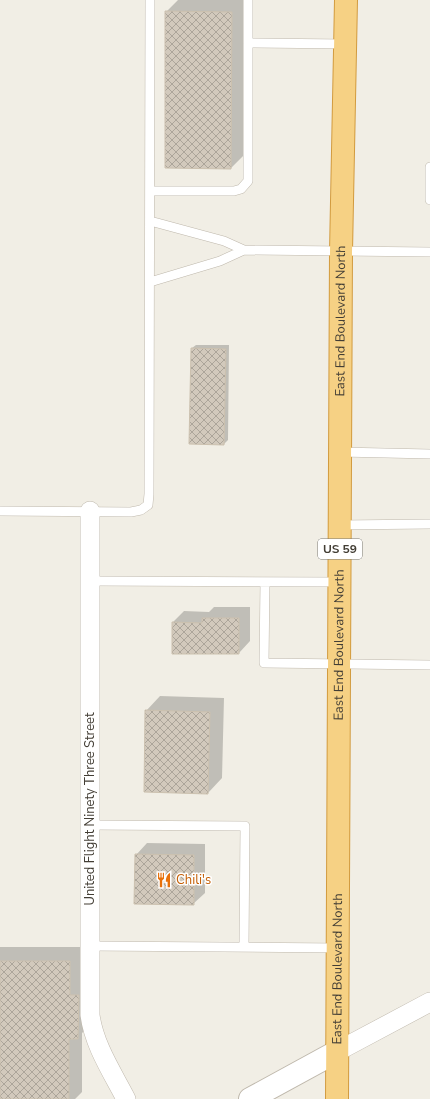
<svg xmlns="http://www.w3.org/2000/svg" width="430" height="1099" viewBox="0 0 430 1099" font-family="'Nunito Sans',sans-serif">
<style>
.shadow{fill:#0003}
.building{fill:url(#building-cross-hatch);stroke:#ccc1af}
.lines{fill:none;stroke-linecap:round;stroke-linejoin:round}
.service-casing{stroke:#bfb8ac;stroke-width:10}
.minor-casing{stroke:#bfb8ac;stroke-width:20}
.tertiary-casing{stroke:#bfb8ac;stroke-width:24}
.trunk-casing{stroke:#d29b3f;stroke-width:24}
.service{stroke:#fff;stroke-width:9}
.minor{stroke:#fff;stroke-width:19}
.tertiary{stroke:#fff;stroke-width:22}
.trunk{stroke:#f6d184;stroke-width:22}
.labels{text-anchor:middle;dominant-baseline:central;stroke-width:3;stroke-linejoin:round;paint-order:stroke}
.shield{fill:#fff;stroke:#7b7872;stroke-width:1}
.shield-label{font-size:12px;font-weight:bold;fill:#433e35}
.street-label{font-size:13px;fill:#433e35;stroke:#fff}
.food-label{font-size:13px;fill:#c56008;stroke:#fff;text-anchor:start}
</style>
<defs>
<pattern id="building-cross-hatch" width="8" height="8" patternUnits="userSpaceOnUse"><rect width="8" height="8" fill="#d2c9bc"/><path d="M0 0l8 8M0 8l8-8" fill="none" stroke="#aca59a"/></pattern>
</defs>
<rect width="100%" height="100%" fill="#f1eee5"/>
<!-- shadow -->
<path class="shadow" d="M 178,0 L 246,0 L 245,154 L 231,168 L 166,167 L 166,12 Z
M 196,345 L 229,345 L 228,440 L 224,444 L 190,443 L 192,348 Z
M 214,607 L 250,607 L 250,641 L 239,653 L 173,653 L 173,622 L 184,611 L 209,612 Z
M 160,696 L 224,698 L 222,778 L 208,793 L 146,711 Z
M 147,843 L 205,844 L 205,893 L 193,904 L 136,855 Z
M 0,947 L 83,947 L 92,1023 L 82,1033 L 82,1092 L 75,1099 L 0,1099 Z"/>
<!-- building -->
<path class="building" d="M 165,11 L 232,12 L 231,169 L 165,168 Z
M 191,348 L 226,349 L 224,445 L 189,444 Z
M 202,618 L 239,618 L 239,654 L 172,654 L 172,622 L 202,623 Z
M 145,710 L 210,712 L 208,794 L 144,792 Z
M 135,854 L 194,855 L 194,905 L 134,904 Z
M 0,961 L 70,961 L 70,995 L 79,995 L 78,1039 L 69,1039 L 69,1099 L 0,1099 Z"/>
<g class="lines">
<!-- service casing -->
<g class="service-casing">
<path id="service" d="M 248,43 L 345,44
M 430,167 L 430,200
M 150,191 L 234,191 L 241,189 L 248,181 L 248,0
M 150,221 L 224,241 L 244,250 L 430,252
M 150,282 L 220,261 L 244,250
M 340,452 L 430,454
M 0,511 L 131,512 L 141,510 L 148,505 L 149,494 L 150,0
M 340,525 L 430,524
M 90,581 L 340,582
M 265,582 L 264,663 L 430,665
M 90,825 L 245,826 L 244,947
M 90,946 L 338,948"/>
</g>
<!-- minor casing -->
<g class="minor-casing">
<path id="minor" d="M 90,511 L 90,1015 C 94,1045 112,1072 126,1099
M 338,1051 L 430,1002"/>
</g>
<!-- tertiary casing -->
<g class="tertiary-casing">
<path id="tertiary" d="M 250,1099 L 338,1051"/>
</g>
<!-- trunk casing -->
<g class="trunk-casing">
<g id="trunk">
<path id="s1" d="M 337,1099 L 341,252 L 346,0"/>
</g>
</g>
<!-- service -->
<use href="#service" class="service"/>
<!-- minor -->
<use href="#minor" class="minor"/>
<!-- tertiary -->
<use href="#tertiary" class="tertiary"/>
<!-- trunk -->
<use href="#trunk" class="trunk"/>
</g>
<!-- icons -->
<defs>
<g id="restaurant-bare" transform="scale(1.2)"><path d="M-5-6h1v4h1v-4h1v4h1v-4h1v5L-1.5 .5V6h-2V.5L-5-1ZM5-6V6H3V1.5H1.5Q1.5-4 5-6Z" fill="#e8710a" stroke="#fff" stroke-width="2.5" paint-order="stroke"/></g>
</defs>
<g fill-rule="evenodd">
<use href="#restaurant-bare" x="164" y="880"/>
</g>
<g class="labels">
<!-- shield labels -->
<rect class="shield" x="318" y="539" width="44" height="20" rx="3"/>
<g class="shield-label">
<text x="340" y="549">US 59</text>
</g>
<!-- street labels -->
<g class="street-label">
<text stroke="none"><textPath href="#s1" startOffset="778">East End Boulevard North</textPath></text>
<text stroke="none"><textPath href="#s1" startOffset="454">East End Boulevard North</textPath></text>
<text transform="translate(90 809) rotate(-90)">United Flight Ninety Three Street</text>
<text stroke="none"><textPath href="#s1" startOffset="130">East End Boulevard North</textPath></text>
</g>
<!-- food labels -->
<g class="food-label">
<text x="176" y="880">Chili's</text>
</g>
</g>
</svg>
